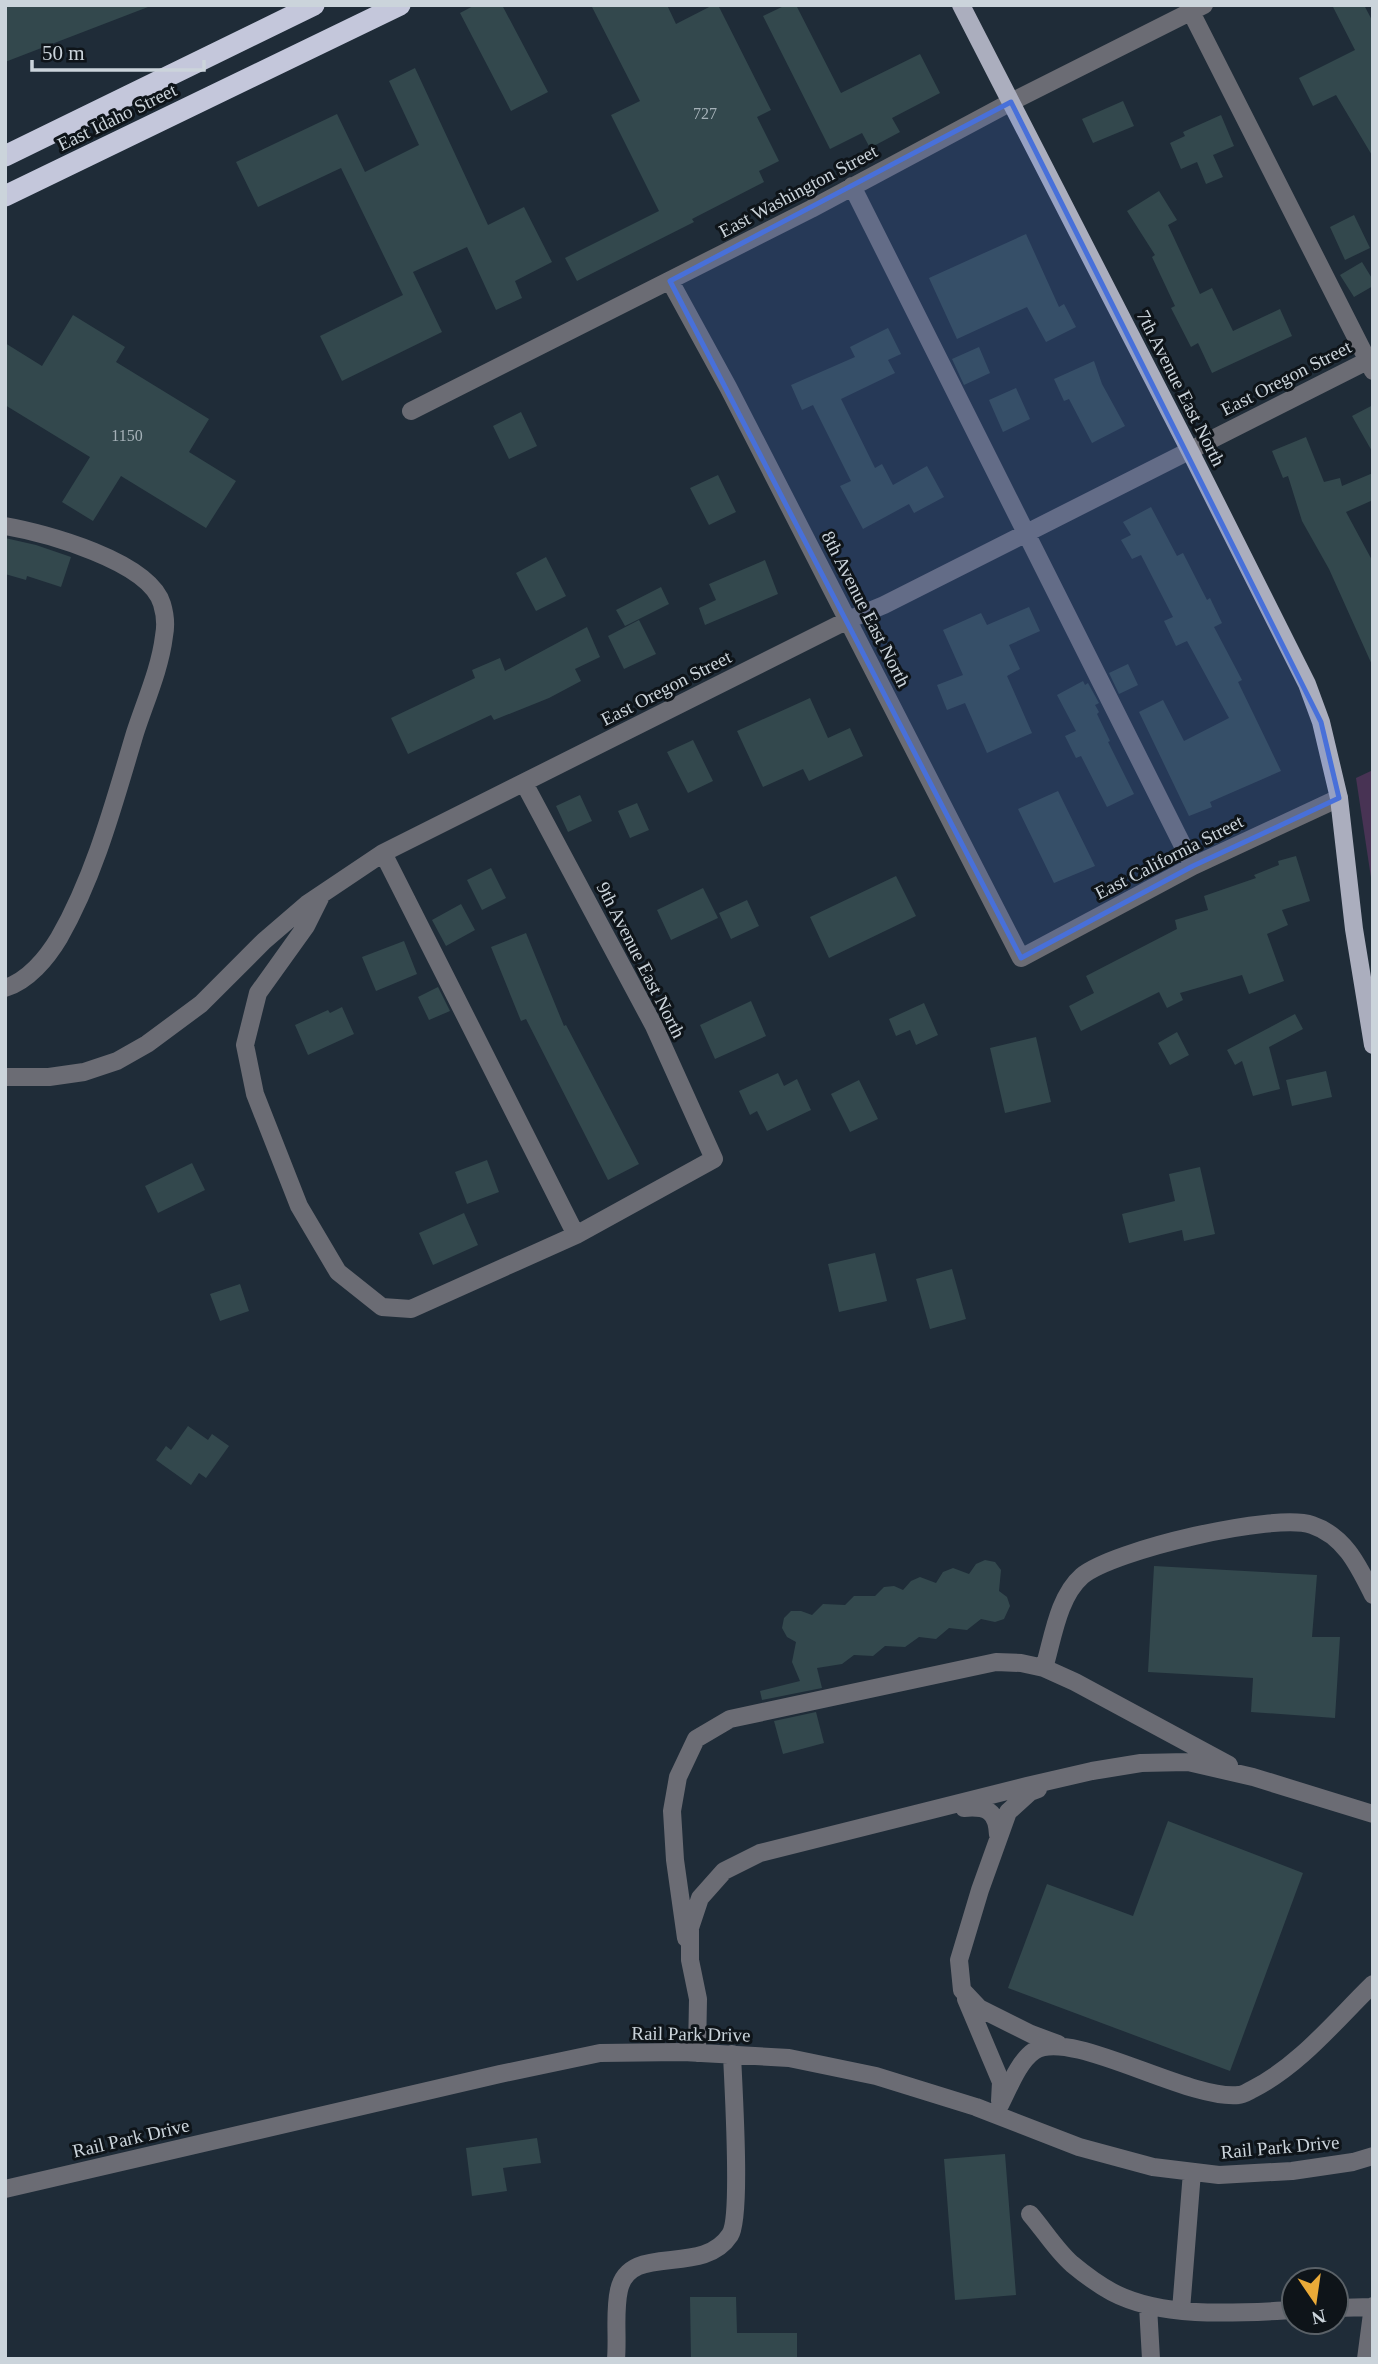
<svg xmlns="http://www.w3.org/2000/svg" width="1378" height="2364" viewBox="0 0 1378 2364" font-family="'Times New Roman',serif">
<style>
.green{fill:#483354}
.building{fill:#33484d}
.lines{fill:none;stroke-linecap:round;stroke-linejoin:round}
.minor{stroke:#6b6c74;stroke-width:18}
.major{stroke:#abaebe;stroke-width:18}
.highway{stroke:#c4c7db;stroke-width:21}
.marked{fill:#4870d9;fill-opacity:0.2;stroke:#4870d9;stroke-width:5;stroke-linejoin:round}
.labels{text-anchor:middle;dominant-baseline:central;stroke-width:6;stroke-linejoin:round;paint-order:stroke}
.number-label{font-size:16px;fill:#a5b1b8}
.street-label{font-size:19px;fill:#cbd4db;stroke:#0e1419}
</style>
<rect width="100%" height="100%" fill="#1f2c38"/>
<!-- green -->
<path class="green" d="M 1373,770 L 1373,891 L 1356,778 Z"/>
<!-- building -->
<path class="building" d="M 5,5 L 147,5 L 148,7 L 5,62 Z
M 475,5 L 502,5 L 548,92 L 511,111 L 460,13 Z
M 591,5 L 667,5 L 676,24 L 713,5 L 718,5 L 771,110 L 757,117 L 779,161 L 759,171 L 764,182 L 692,219 L 694,222 L 577,281 L 565,258 L 659,211 L 611,115 L 640,101 Z
M 786,5 L 796,5 L 841,93 L 920,54 L 940,93 L 892,118 L 900,132 L 870,148 L 862,133 L 830,149 L 763,16 Z
M 1332,5 L 1364,5 L 1373,22 L 1373,157 L 1336,95 L 1313,106 L 1299,78 L 1355,50 Z
M 415,68 L 488,225 L 524,207 L 552,262 L 515,281 L 522,298 L 496,310 L 467,247 L 413,272 L 442,332 L 342,381 L 320,336 L 403,295 L 341,168 L 258,207 L 236,162 L 337,114 L 365,172 L 419,145 L 389,81 Z
M 1123,101 L 1134,126 L 1093,143 L 1082,119 Z
M 1221,115 L 1234,146 L 1213,155 L 1223,177 L 1206,184 L 1197,162 L 1181,169 L 1170,143 L 1185,136 L 1183,132 Z
M 1159,191 L 1177,220 L 1168,225 L 1200,294 L 1212,288 L 1233,331 L 1280,309 L 1292,336 L 1212,373 L 1198,343 L 1191,347 L 1171,308 L 1175,306 L 1152,257 L 1155,255 L 1127,211 Z
M 1354,215 L 1370,248 L 1345,260 L 1330,227 Z
M 1026,234 L 1059,307 L 1064,304 L 1076,327 L 1046,342 L 1027,307 L 957,339 L 929,278 Z
M 1362,262 L 1373,280 L 1373,286 L 1354,297 L 1340,275 Z
M 73,315 L 125,347 L 116,362 L 209,419 L 189,452 L 236,481 L 206,528 L 121,476 L 93,521 L 62,502 L 90,457 L 5,405 L 5,343 L 42,366 Z
M 888,328 L 901,354 L 888,360 L 895,373 L 841,399 L 875,468 L 882,464 L 893,485 L 927,466 L 944,497 L 914,513 L 909,504 L 863,529 L 840,486 L 851,481 L 813,405 L 802,410 L 791,385 L 855,357 L 850,347 Z
M 979,347 L 990,373 L 964,385 L 952,359 Z
M 1094,361 L 1102,384 L 1125,426 L 1092,443 L 1069,399 L 1064,401 L 1054,379 Z
M 1016,388 L 1030,419 L 1003,432 L 989,400 Z
M 1373,405 L 1373,453 L 1352,416 Z
M 521,412 L 537,446 L 509,459 L 493,426 Z
M 1306,437 L 1324,482 L 1340,478 L 1342,486 L 1373,473 L 1373,500 L 1346,512 L 1373,562 L 1373,667 L 1329,569 L 1302,521 L 1288,476 L 1283,478 L 1272,451 Z
M 718,475 L 736,512 L 709,525 L 690,488 Z
M 1151,507 L 1177,556 L 1183,553 L 1207,600 L 1210,598 L 1222,623 L 1214,627 L 1242,680 L 1238,682 L 1281,771 L 1210,802 L 1212,807 L 1189,816 L 1139,712 L 1163,700 L 1184,741 L 1229,718 L 1187,641 L 1176,646 L 1164,621 L 1173,617 L 1141,555 L 1132,559 L 1121,540 L 1131,535 L 1123,522 Z
M 5,538 L 36,545 L 71,557 L 61,587 L 27,576 L 26,580 L 5,574 Z
M 546,557 L 566,596 L 536,611 L 516,573 Z
M 765,560 L 778,594 L 705,625 L 699,608 L 716,600 L 709,584 Z
M 661,587 L 669,604 L 625,626 L 616,610 Z
M 1029,607 L 1040,631 L 1009,645 L 1020,669 L 1007,676 L 1032,733 L 987,753 L 965,703 L 947,710 L 937,685 L 963,675 L 943,630 L 981,613 L 987,625 Z
M 639,620 L 656,654 L 624,669 L 608,636 Z
M 587,627 L 600,657 L 575,669 L 581,681 L 549,698 L 494,720 L 491,715 L 408,754 L 391,718 L 475,678 L 472,670 L 500,658 L 505,671 Z
M 1128,664 L 1138,685 L 1119,694 L 1109,673 Z
M 1083,681 L 1085,685 L 1088,683 L 1099,703 L 1095,705 L 1099,712 L 1097,714 L 1110,741 L 1108,742 L 1134,794 L 1107,807 L 1081,756 L 1076,758 L 1065,736 L 1076,731 L 1057,695 Z
M 810,698 L 828,738 L 850,728 L 863,756 L 809,781 L 803,769 L 763,787 L 737,731 Z
M 693,740 L 713,781 L 688,793 L 667,752 Z
M 1058,791 L 1095,866 L 1054,883 L 1018,809 Z
M 580,795 L 592,821 L 568,832 L 556,806 Z
M 637,803 L 649,830 L 630,838 L 618,811 Z
M 1296,856 L 1310,901 L 1282,910 L 1288,925 L 1267,934 L 1284,981 L 1249,994 L 1242,975 L 1180,993 L 1183,1000 L 1167,1008 L 1159,992 L 1081,1031 L 1069,1006 L 1094,993 L 1086,976 L 1177,929 L 1175,920 L 1208,910 L 1204,896 L 1256,878 L 1254,875 L 1279,865 L 1278,861 Z
M 491,868 L 506,898 L 482,910 L 467,880 Z
M 896,876 L 916,916 L 829,958 L 810,917 Z
M 703,888 L 718,918 L 671,940 L 657,910 Z
M 747,900 L 759,926 L 731,939 L 719,913 Z
M 461,904 L 475,930 L 446,946 L 432,920 Z
M 526,933 L 564,1026 L 566,1025 L 639,1164 L 608,1180 L 526,1019 L 521,1021 L 491,947 Z
M 404,941 L 417,974 L 376,991 L 362,957 Z
M 438,987 L 450,1011 L 429,1020 L 418,997 Z
M 751,1001 L 766,1036 L 715,1059 L 700,1025 Z
M 924,1003 L 938,1035 L 916,1045 L 910,1030 L 896,1036 L 889,1019 Z
M 342,1007 L 354,1034 L 308,1055 L 295,1025 L 328,1010 L 330,1013 Z
M 1295,1014 L 1303,1029 L 1269,1047 L 1280,1089 L 1253,1096 L 1242,1061 L 1235,1065 L 1227,1050 Z
M 1177,1032 L 1189,1055 L 1170,1065 L 1158,1043 Z
M 1036,1037 L 1051,1102 L 1005,1113 L 990,1048 Z
M 1326,1071 L 1332,1097 L 1292,1106 L 1286,1080 Z
M 778,1073 L 784,1086 L 797,1079 L 811,1110 L 767,1131 L 757,1111 L 750,1115 L 739,1091 Z
M 859,1080 L 878,1119 L 850,1132 L 831,1094 Z
M 487,1160 L 499,1192 L 467,1204 L 455,1172 Z
M 192,1163 L 205,1190 L 158,1213 L 145,1186 Z
M 1200,1167 L 1215,1234 L 1184,1241 L 1182,1230 L 1129,1243 L 1122,1214 L 1175,1201 L 1169,1174 Z
M 464,1213 L 478,1245 L 433,1265 L 419,1233 Z
M 875,1253 L 887,1301 L 839,1312 L 828,1264 Z
M 952,1269 L 966,1319 L 930,1329 L 916,1279 Z
M 240,1284 L 249,1311 L 220,1321 L 210,1294 Z
M 188,1426 L 208,1440 L 212,1434 L 229,1446 L 206,1478 L 199,1473 L 191,1485 L 156,1460 L 166,1446 L 171,1450 Z
M 985,1560 L 995,1562 L 1001,1570 L 999,1591 L 1007,1597 L 1010,1606 L 1004,1619 L 995,1622 L 981,1619 L 967,1630 L 949,1628 L 936,1639 L 919,1637 L 905,1647 L 885,1646 L 873,1656 L 854,1655 L 842,1664 L 817,1668 L 822,1688 L 762,1700 L 760,1691 L 800,1681 L 792,1662 L 796,1642 L 787,1637 L 782,1628 L 784,1618 L 791,1611 L 801,1611 L 812,1615 L 823,1604 L 845,1605 L 854,1596 L 875,1596 L 884,1587 L 894,1586 L 903,1590 L 911,1581 L 920,1577 L 936,1583 L 943,1572 L 953,1568 L 969,1574 L 976,1564 Z
M 1154,1566 L 1317,1575 L 1312,1637 L 1340,1637 L 1335,1718 L 1251,1712 L 1253,1678 L 1148,1672 Z
M 816,1712 L 824,1743 L 783,1754 L 774,1721 Z
M 1168,1821 L 1303,1873 L 1230,2071 L 1008,1988 L 1047,1884 L 1133,1916 Z
M 537,2138 L 541,2163 L 503,2168 L 507,2191 L 472,2196 L 466,2148 Z
M 1005,2154 L 1016,2295 L 955,2300 L 944,2159 Z
M 690,2297 L 736,2297 L 737,2333 L 797,2333 L 797,2359 L 691,2359 Z"/>
<g class="lines">
<!-- minor -->
<path class="minor" d="M 1191,12 L 1373,371
M 852,186 L 1193,866
M 670,281 L 728,387 L 1021,958 L 1193,866 L 1339,798
M 411,411 L 811,209 L 1011,102 L 1204,5
M 5,526 C 45,533 149,561 162,604 C 165,614 166,626 164,636 C 160,669 145,702 135,733 C 114,803 95,875 59,938 C 47,958 28,981 5,988
M 383,853 L 576,1235
M 320,898 L 306,926 L 258,993 L 245,1045 L 255,1094 L 299,1206 L 338,1272 L 382,1307 L 411,1309 L 576,1235 L 714,1159 L 654,1026 L 524,783
M 5,1077 L 49,1077 L 84,1072 L 117,1061 L 147,1044 L 201,1004 L 264,941 L 307,904 L 383,853 L 848,620 L 884,605 L 1373,358
M 1044,1668 C 1053,1638 1058,1597 1082,1576 C 1113,1550 1275,1512 1312,1525 C 1345,1536 1359,1567 1373,1595
M 1038,1789 L 1030,1792 L 1008,1812 L 980,1890 L 959,1960 L 962,1990 L 979,2008 L 1031,2034 L 1058,2044
M 964,1808 C 987,1806 997,1811 998,1835
M 686,1938 L 675,1860 L 672,1811 L 678,1777 L 696,1739 L 730,1719 L 996,1662 L 1021,1663 L 1044,1668 L 1075,1682 L 1229,1765
M 966,1999 L 1001,2082 L 1000,2101
M 697,2053 L 698,1999 L 690,1960 L 690,1928 L 700,1898 L 724,1871 L 760,1853 L 1027,1786 L 1092,1771 L 1141,1763 L 1188,1762 L 1253,1777 L 1373,1814
M 1000,2105 C 1009,2088 1018,2062 1034,2051 C 1070,2027 1188,2101 1239,2095 C 1243,2095 1249,2091 1253,2089 C 1300,2065 1335,2021 1373,1984
M 5,2189 L 500,2074 L 600,2053 L 683,2052 L 789,2058 L 876,2076 L 976,2107 L 1079,2147 L 1153,2167 L 1219,2175 L 1292,2171 L 1353,2162 L 1373,2156
M 1030,2214 C 1044,2230 1056,2250 1072,2264 C 1084,2274 1099,2285 1112,2292 C 1163,2319 1238,2313 1294,2310
M 1148,2306 L 1151,2359
M 1336,2308 L 1372,2307
M 1181,2310 L 1192,2172
M 616,2359 C 618,2336 614,2312 619,2290 C 630,2241 702,2278 730,2235 C 742,2217 733,2084 732,2054
M 1366,2359 L 1373,2306"/>
<!-- major -->
<path class="major" d="M 961,5 L 1190,451 L 1307,684 L 1321,722 L 1339,798 L 1354,929 L 1373,1045"/>
<!-- highway -->
<path class="highway" d="M 5,156 L 314,5
M 5,196 L 400,5"/>
</g>
<!-- marked area -->
<path class="marked" d="M 1011,102 L 1321,722 L 1339,798 L 1193,866 L 1021,958 L 670,281 Z"/>
<g class="labels">
<!-- number labels -->
<g class="number-label">
<text x="705" y="113">727</text>
<text x="127" y="435">1150</text>
</g>
<!-- street labels -->
<g class="street-label">
<text transform="translate(117 117) rotate(-26)">East Idaho Street</text>
<text transform="translate(798 191) rotate(-28)">East Washington Street</text>
<text transform="translate(1286 378) rotate(-27)">East Oregon Street</text>
<text transform="translate(1181 388) rotate(63)">7th Avenue East North</text>
<text transform="translate(866 609) rotate(63)">8th Avenue East North</text>
<text transform="translate(666 688) rotate(-27)">East Oregon Street</text>
<text transform="translate(1169 857) rotate(-27)">East California Street</text>
<text transform="translate(641 960) rotate(63)">9th Avenue East North</text>
<text transform="translate(691 2034) rotate(1)">Rail Park Drive</text>
<text transform="translate(131 2138) rotate(-13)">Rail Park Drive</text>
<text transform="translate(1280 2147) rotate(-5)">Rail Park Drive</text>
</g>
</g>
<!-- border -->
<rect width="1378" height="2364" fill="none" stroke="#cbd4db" stroke-width="14"/>
<!-- north arrow -->
<g transform="translate(1315 2301) rotate(167)"><circle r="33" fill="#0e1419" stroke="#5a6167" stroke-width="2"/>
<path d="M0-5L12 26L0 18L-12 26Z" fill="#eaaa38"/>
<text y="-10" font-size="19" font-weight="bold" text-anchor="middle" fill="#cbd4db">N</text>
</g>
<!-- scale -->
<path d="M32 60v10h172v-10" fill="none" stroke="#cbd4db" stroke-width="3.5"/>
<text x="42" y="60" font-size="21" fill="#cbd4db" stroke="#0e1419" stroke-width="5" paint-order="stroke">50 m</text>
</svg>
